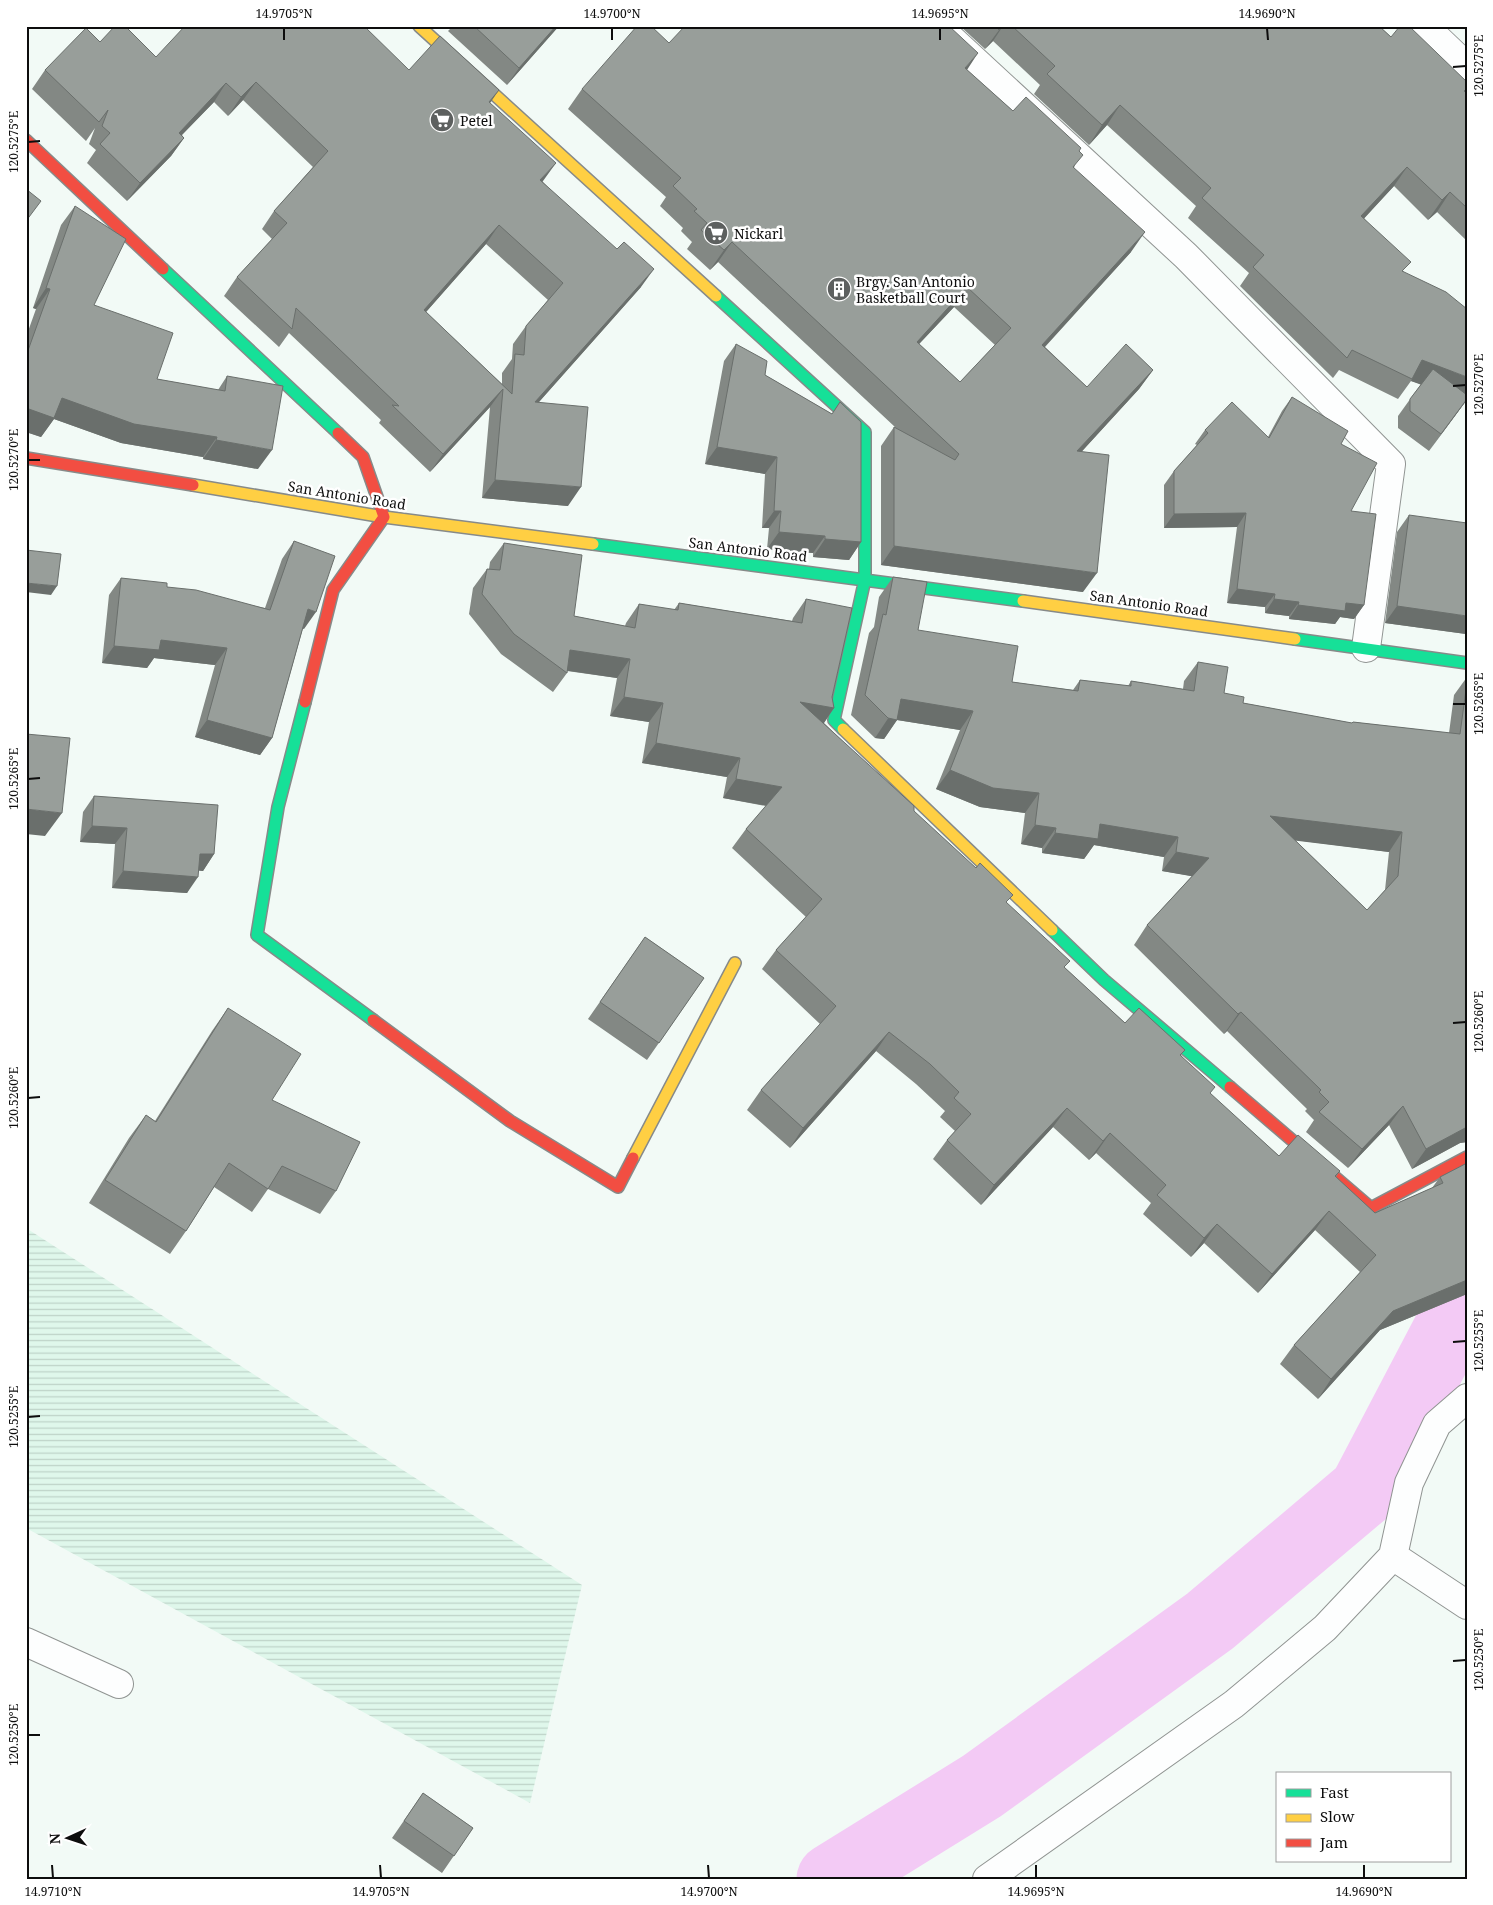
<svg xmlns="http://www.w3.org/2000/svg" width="1493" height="1905" viewBox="0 0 1493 1905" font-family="'Noto Serif',serif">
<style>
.farmland{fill:url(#farmland-rules)}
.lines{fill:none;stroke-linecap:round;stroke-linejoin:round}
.river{stroke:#f3caf5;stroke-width:71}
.street-casing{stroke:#909492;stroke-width:30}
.fast-casing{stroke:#878a89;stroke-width:14}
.slow-casing{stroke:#878a89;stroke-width:14}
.jam-casing{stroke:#878a89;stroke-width:14}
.street{stroke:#fdfefe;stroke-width:28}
.fast{stroke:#16e098;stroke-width:11}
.slow{stroke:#ffcf43;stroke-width:11}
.jam{stroke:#f24e42;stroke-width:11}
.wall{fill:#838884;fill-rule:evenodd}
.shaded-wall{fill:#6a6f6c}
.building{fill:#989e9a;stroke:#6a6f6c;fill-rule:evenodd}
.ticks{fill:none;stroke:#0d0d0d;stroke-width:2}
.labels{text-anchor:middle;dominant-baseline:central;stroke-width:5;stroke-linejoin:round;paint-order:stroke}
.poi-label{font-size:14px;fill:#0d0d0d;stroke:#fff;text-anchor:start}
.street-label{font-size:14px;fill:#0d0d0d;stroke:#fff}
.neatline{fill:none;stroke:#0d0d0d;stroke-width:2}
.ticks-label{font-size:12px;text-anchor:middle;fill:#0d0d0d}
</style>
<defs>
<pattern id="farmland-rules" width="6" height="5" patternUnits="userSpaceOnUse" patternTransform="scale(1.25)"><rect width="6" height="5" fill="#dff7eb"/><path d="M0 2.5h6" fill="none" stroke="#bed3c8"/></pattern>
</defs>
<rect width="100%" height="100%" fill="#f2faf6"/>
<!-- farmland -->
<path class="farmland" d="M 26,1228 L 582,1585 L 530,1803 L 26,1528 Z"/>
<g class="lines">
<!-- river -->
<path class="river" d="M 832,1879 L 982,1786 L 1210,1621 L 1364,1491 L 1450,1327 L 1467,1326"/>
<!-- street casing -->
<g class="street-casing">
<path id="street" d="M 937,26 L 1186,256 L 1391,464 L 1366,648
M 1424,26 L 1467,67
M 1393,1556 L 1467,1605
M 26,1642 L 119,1684
M 987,1879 L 1234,1704 L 1325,1628 L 1393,1556 L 1409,1483 L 1437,1424 L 1467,1398"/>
</g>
<!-- fast casing -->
<g class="fast-casing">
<path id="fast" d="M 163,269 L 338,433
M 716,296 L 865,432 L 865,579 L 834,720 L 843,729
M 593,544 L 1023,601
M 1295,639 L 1467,663
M 305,702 L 278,807 L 257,935 L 373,1020
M 1052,930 L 1104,980 L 1230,1087"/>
</g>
<!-- slow casing -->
<g class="slow-casing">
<path id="slow" d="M 419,26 L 716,296
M 193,485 L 384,517 L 593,544
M 1023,601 L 1295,639
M 843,729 L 1052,930
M 633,1158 L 735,963"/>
</g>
<!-- jam casing -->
<g class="jam-casing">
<path id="jam" d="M 26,140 L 163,269
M 26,458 L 193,485
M 305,702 L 333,590 L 384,517 L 363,457 L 338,433
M 373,1020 L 510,1121 L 618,1187 L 633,1158
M 1230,1087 L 1371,1208 L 1467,1157"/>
</g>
<!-- street -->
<use href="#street" class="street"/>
<!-- fast -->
<use href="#fast" class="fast"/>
<!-- slow -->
<use href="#slow" class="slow"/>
<!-- jam -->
<use href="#jam" class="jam"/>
</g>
<!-- wall -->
<path class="wall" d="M 447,26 L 559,26 L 507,85 L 448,31 L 450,29 Z
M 960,26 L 1379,26 L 1391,37 L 1467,82 L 1467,90 L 1465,92 L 1467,93 L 1467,241 L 1437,212 L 1428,220 L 1394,186 L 1364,218 L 1404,272 L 1466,401 L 1429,451 L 1398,428 L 1398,416 L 1421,384 L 1411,381 L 1398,399 L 1339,370 L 1333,378 L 1240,286 L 1249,273 L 1188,218 L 1196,206 L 1107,125 L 1089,145 L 1034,94 L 1040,85 L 993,41 L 985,49 Z
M 100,42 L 156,57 L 409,70 L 490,103 L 543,182 L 641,287 L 539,402 L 568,506 L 482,498 L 490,407 L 430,472 L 379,423 L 381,420 L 289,333 L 279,347 L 224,296 L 237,277 L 272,239 L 262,229 L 274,211 L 313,167 L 243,100 L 228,116 L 214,102 L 182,135 L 184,138 L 171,156 L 127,201 L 87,163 L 96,150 L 89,144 L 95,128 L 86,141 L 32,89 L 45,70 ZM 486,244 L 548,300 L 526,326 L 513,344 L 512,359 L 502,373 L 502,384 L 426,312 Z
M 669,43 L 967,70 L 1013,111 L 1079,152 L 1074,168 L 1131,252 L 1045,347 L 1087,387 L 1153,370 L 1139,389 L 1081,452 L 1083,592 L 881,565 L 881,446 L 894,427 L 895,427 L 718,262 L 710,270 L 687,249 L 692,242 L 681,231 L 683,228 L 660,206 L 666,197 L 568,109 L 582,89 ZM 954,307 L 995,345 L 960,382 L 919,344 Z
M 75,206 L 94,305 L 157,379 L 218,390 L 227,376 L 258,469 L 203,459 L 203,457 L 121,443 L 54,419 L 41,437 L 26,432 L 26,337 L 36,309 L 33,308 L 61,225 Z
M 736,344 L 765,375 L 832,414 L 840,402 L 861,542 L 849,560 L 813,557 L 813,553 L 767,549 L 769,528 L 762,528 L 765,474 L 705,464 L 724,361 Z
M 1292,397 L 1341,444 L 1364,605 L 1354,619 L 1340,617 L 1335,624 L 1289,619 L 1289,616 L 1265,613 L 1265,607 L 1227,603 L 1237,527 L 1164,528 L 1164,485 L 1174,471 L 1197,445 L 1195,444 L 1205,430 L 1268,437 L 1282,411 Z
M 1409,515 L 1466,634 L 1385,623 L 1397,532 Z
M 294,541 L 304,629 L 303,628 L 272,738 L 260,755 L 195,737 L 215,665 L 154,658 L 147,668 L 102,663 L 109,595 L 121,578 L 167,587 L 265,608 L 282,559 Z
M 504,543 L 574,616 L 625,626 L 626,623 L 639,604 L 674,610 L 679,603 L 792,621 L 793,618 L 806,599 L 832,697 L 834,708 L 824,723 L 1007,903 L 1065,968 L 1125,1023 L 1181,1055 L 1210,1094 L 1279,1156 L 1340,1171 L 1336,1177 L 1375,1213 L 1432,1188 L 1440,1177 L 1467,1163 L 1467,1294 L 1380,1330 L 1318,1399 L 1280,1364 L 1294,1345 L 1360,1272 L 1315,1230 L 1258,1293 L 1204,1243 L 1191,1257 L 1143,1214 L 1151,1203 L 1096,1153 L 1089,1160 L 1053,1127 L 981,1205 L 933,1159 L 947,1140 L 955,1131 L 940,1117 L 945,1111 L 916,1084 L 876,1051 L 790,1148 L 747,1110 L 761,1090 L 820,1024 L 762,969 L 776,950 L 806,917 L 732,848 L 746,829 L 766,806 L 723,798 L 727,777 L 642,763 L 649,722 L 610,716 L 617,678 L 567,671 L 567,673 L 553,692 L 501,654 L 469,614 L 473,588 L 487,569 L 489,569 L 490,562 Z
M 893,577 L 918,630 L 1012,682 L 1073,690 L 1080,680 L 1128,686 L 1131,681 L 1183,689 L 1184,681 L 1198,662 L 1224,693 L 1243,703 L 1352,723 L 1353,722 L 1449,733 L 1454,695 L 1467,677 L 1467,1142 L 1460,1143 L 1412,1169 L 1389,1125 L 1348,1168 L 1306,1132 L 1314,1120 L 1305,1111 L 1307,1109 L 1227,1031 L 1224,1034 L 1134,945 L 1147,925 L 1192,876 L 1162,871 L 1164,857 L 1094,845 L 1084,859 L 1042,853 L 1042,848 L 1021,844 L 1025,813 L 980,807 L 936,789 L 960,730 L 897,720 L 884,739 L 875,738 L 851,715 L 869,633 L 874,627 L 879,597 ZM 1295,840 L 1389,852 L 1385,890 L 1367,910 Z
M 94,796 L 214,854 L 203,871 L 199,870 L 187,893 L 112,888 L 115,844 L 80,842 L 83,812 Z
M 645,937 L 704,978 L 647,1060 L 588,1019 Z
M 228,1008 L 272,1100 L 336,1191 L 320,1214 L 268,1189 L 252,1212 L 214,1187 L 186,1231 L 170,1254 L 89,1203 L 129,1138 L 146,1115 L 155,1121 L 212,1031 Z
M 423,1793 L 473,1828 L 442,1873 L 392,1838 Z"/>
<!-- shaded-wall -->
<path class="shaded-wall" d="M 556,26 L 559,26 L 507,85 L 519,68 Z
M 1002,26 L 1003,26 L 993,41 L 985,49 Z
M 978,53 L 965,73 L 965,68 Z
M 256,82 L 243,100 L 228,116 L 241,97 Z
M 226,83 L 214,102 L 166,151 L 179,133 Z
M 499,90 L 486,109 L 489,102 Z
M 1120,105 L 1107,125 L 1089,145 L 1102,125 Z
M 184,138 L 171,156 L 127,201 L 140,183 Z
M 556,163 L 543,181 L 527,199 L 540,180 Z
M 1407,167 L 1394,186 L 1348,236 L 1361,216 Z
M 1450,192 L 1437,212 L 1428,220 L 1442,200 Z
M 499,225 L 486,244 L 411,329 L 424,310 Z
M 1145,232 L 1131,252 L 1029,364 L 1042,345 Z
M 732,242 L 718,262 L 710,270 L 724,250 Z
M 654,269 L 641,287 L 522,421 L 535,402 Z
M 967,287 L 954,307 L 903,361 L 917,342 Z
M 46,288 L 50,289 L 36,309 L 33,308 Z
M 1422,360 L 1467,377 L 1467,401 L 1466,401 L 1429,451 L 1465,401 L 1411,381 Z
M 1153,370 L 1139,389 L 1064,471 L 1077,451 Z
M 503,389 L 490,407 L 430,472 L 443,454 Z
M 62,398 L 217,437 L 203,457 L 121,443 L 54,419 L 41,437 L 26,432 L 26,408 Z
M 216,440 L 272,450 L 258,469 L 203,459 Z
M 717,447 L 777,457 L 765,474 L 705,464 Z
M 495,480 L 581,487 L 568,506 L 482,498 Z
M 774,511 L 781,511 L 769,528 L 762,528 Z
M 1246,513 L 1237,527 L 1164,528 L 1174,514 Z
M 779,532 L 825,536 L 813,553 L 767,549 Z
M 825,539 L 861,542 L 849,560 L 813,557 Z
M 894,546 L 1097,573 L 1083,592 L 881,565 Z
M 26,583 L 57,586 L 51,595 L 26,592 Z
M 1237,589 L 1275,594 L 1265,607 L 1227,603 Z
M 1274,599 L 1299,602 L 1289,616 L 1265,613 Z
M 1346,603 L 1364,605 L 1354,619 L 1340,617 L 1335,624 L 1289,619 L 1298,605 Z
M 1397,606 L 1467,616 L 1467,633 L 1466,634 L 1385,623 Z
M 308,609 L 316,612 L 304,629 L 296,626 Z
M 161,640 L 227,648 L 215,665 L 154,658 L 147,668 L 102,663 L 114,646 Z
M 570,650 L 630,659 L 617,678 L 563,670 Z
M 624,697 L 663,703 L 649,722 L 610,716 Z
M 901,699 L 973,711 L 960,730 L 897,720 L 884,739 L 875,738 Z
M 800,702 L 834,708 L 821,727 Z
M 207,720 L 272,738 L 260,755 L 195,737 Z
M 656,743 L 740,758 L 727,777 L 642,763 Z
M 950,770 L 1039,793 L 1025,813 L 980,807 L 936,789 Z
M 736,779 L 782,787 L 769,806 L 723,798 Z
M 26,809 L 62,813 L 45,836 L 26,834 Z
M 1270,816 L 1402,832 L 1389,852 L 1257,836 Z
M 1100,824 L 1178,837 L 1164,857 L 1094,845 L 1084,859 L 1042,853 L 1055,833 Z
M 1035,825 L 1056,828 L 1042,848 L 1021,844 Z
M 92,826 L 127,828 L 115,844 L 80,842 Z
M 1176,852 L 1209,858 L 1196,877 L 1162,871 Z
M 200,854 L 214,854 L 203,871 L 189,870 Z
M 123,871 L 198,877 L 187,893 L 112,888 Z
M 1241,1012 L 1227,1031 L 1224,1034 L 1238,1014 Z
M 889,1032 L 876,1051 L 790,1148 L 803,1128 Z
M 1403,1106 L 1389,1125 L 1348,1168 L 1362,1149 Z
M 1067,1108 L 1053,1127 L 981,1205 L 994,1185 Z
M 1467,1127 L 1467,1142 L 1460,1143 L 1412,1169 L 1426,1149 Z
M 1110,1133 L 1096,1153 L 1089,1160 L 1103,1141 Z
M 1329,1211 L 1315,1230 L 1258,1293 L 1272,1274 Z
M 1217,1224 L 1204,1243 L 1191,1257 L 1204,1238 Z
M 1467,1280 L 1467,1294 L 1380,1330 L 1318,1399 L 1331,1379 L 1393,1311 Z"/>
<!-- building -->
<path class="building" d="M 115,26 L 125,26 L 156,57 L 185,26 L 364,26 L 409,70 L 440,36 L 499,90 L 489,102 L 556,163 L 540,180 L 617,249 L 624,242 L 654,269 L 535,402 L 588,407 L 581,487 L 495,480 L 503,389 L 443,454 L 392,405 L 399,406 L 296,308 L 292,329 L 237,277 L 287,223 L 274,211 L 328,151 L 256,82 L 241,97 L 226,83 L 179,133 L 184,138 L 140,183 L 100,144 L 110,133 L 102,126 L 108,110 L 99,122 L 45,70 L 86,28 L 100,42 ZM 499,225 L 563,283 L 526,326 L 524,355 L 515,354 L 512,394 L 424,310 Z
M 474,26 L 556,26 L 519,68 Z
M 637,26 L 651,26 L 669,43 L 685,26 L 949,26 L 978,53 L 965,68 L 1013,111 L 1026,97 L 1081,148 L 1079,151 L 1083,155 L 1073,167 L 1145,232 L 1042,345 L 1087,387 L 1126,344 L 1153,370 L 1077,451 L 1109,455 L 1097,573 L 894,546 L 894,427 L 955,460 L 959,454 L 732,242 L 724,250 L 701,230 L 707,223 L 694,211 L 697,209 L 673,186 L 681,178 L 582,89 ZM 967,287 L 1011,328 L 960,382 L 917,342 Z
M 995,26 L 1002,26 L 999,30 Z
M 1012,26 L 1379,26 L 1391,37 L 1400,26 L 1409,26 L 1467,82 L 1467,89 L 1464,91 L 1467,93 L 1467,208 L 1450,192 L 1442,200 L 1407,167 L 1361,216 L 1411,262 L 1402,271 L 1446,292 L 1467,309 L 1467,377 L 1422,360 L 1412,379 L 1352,350 L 1347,358 L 1253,267 L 1264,255 L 1202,198 L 1211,188 L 1120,105 L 1102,125 L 1047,74 L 1055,66 Z
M 26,189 L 41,201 L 26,221 Z
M 75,206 L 126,239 L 94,305 L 173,333 L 157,379 L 225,391 L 227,376 L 283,386 L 272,450 L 216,440 L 217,437 L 134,424 L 62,398 L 54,418 L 26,408 L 26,356 L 50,289 L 46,288 Z
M 736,344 L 767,361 L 765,375 L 832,414 L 840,402 L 861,422 L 861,542 L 825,539 L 825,536 L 779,532 L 781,511 L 774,511 L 777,457 L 717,447 Z
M 1433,369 L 1467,395 L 1467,399 L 1441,434 L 1410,411 L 1410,399 Z
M 1292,397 L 1348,431 L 1341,444 L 1377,463 L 1351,511 L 1376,514 L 1364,605 L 1346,603 L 1345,611 L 1298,605 L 1299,602 L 1274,599 L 1275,594 L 1237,589 L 1246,513 L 1174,514 L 1174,471 L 1208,433 L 1205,430 L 1232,402 L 1269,438 Z
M 1409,515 L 1467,523 L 1467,616 L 1397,606 Z
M 294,541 L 335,556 L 316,612 L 308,609 L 272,738 L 207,720 L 227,648 L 161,640 L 159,650 L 114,646 L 121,578 L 167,583 L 167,587 L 196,590 L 270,610 Z
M 504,543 L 582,555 L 574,616 L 635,628 L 639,604 L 678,610 L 679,603 L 802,623 L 806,599 L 852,608 L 832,697 L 834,708 L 800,702 L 914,806 L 914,811 L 976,868 L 980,863 L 1013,895 L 1006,902 L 1070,961 L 1064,967 L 1125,1023 L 1139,1008 L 1185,1050 L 1180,1055 L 1215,1087 L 1210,1093 L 1279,1156 L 1298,1135 L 1340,1171 L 1335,1176 L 1375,1213 L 1443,1183 L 1440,1177 L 1467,1163 L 1467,1280 L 1393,1311 L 1331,1379 L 1294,1345 L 1376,1255 L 1329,1211 L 1272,1274 L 1217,1224 L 1204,1238 L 1157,1195 L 1166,1185 L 1110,1133 L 1103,1141 L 1067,1108 L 994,1185 L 947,1140 L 971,1114 L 954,1098 L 959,1092 L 930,1064 L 889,1032 L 803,1128 L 761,1090 L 836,1006 L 776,950 L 822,899 L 746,829 L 782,787 L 736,779 L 740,758 L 656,743 L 663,703 L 624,697 L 630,659 L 570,650 L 567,673 L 514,634 L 482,594 L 487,569 L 500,570 Z
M 26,550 L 61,554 L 57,586 L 26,583 Z
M 893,577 L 927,582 L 918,630 L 1018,646 L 1012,682 L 1078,691 L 1080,680 L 1131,686 L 1131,681 L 1194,691 L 1198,662 L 1228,667 L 1224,693 L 1244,697 L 1243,703 L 1352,723 L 1353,722 L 1460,734 L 1467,682 L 1467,1127 L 1426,1149 L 1403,1106 L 1362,1149 L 1319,1112 L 1329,1102 L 1319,1092 L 1321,1090 L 1241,1012 L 1238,1014 L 1147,925 L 1209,858 L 1176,852 L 1178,837 L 1100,824 L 1098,839 L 1055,833 L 1056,828 L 1035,825 L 1039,793 L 993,788 L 950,770 L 973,711 L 901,699 L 897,720 L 888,718 L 865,695 L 883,614 L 886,615 ZM 1270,816 L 1402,832 L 1398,876 L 1367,910 Z
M 26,734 L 70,738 L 62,813 L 26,809 Z
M 94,796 L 218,805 L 214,854 L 200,854 L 198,877 L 123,871 L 127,828 L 92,826 Z
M 645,937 L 704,978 L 659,1043 L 600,1002 Z
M 228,1008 L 301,1054 L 272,1100 L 360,1142 L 336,1191 L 282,1166 L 268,1189 L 229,1163 L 186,1231 L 105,1180 L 146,1115 L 156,1122 Z
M 423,1793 L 473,1828 L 454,1856 L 404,1821 Z"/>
<!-- ticks -->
<path class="ticks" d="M 284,28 L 284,40M 612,28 L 612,40M 940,28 L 940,40M 1267,28 L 1268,40M 1453,67 L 1466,66M 28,142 L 40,141M 1453,386 L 1466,385M 28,460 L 40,460M 1453,704 L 1466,704M 28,779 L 40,778M 1453,1023 L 1466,1022M 28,1098 L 40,1097M 1453,1342 L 1466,1341M 28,1417 L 40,1416M 1453,1661 L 1466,1660M 28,1735 L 40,1735M 52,1865 L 53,1878M 380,1865 L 381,1878M 708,1865 L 709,1878M 1036,1865 L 1036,1878M 1364,1865 L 1364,1878"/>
<!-- icons -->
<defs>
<g id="supermarket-disc" transform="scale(1.25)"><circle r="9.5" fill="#5d605f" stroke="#fff"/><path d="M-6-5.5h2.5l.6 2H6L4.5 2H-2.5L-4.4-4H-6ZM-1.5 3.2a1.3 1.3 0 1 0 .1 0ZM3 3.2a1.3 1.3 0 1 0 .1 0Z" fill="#fff"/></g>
<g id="building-disc" transform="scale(1.25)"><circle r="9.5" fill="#5d605f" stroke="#fff"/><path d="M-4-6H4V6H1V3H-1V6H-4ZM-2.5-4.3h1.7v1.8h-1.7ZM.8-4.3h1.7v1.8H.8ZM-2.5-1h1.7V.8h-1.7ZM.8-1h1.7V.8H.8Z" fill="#fff"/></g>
</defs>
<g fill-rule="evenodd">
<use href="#supermarket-disc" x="442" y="120"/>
<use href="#supermarket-disc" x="716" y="233"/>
<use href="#building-disc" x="839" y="289"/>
</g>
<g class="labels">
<!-- poi labels -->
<g class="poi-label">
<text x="460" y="120">Petel</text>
<text x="734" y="233">Nickarl</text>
<text x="856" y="281">Brgy. San Antonio<tspan x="856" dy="16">Basketball Court</tspan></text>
</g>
<!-- street labels -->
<g class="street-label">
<text transform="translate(347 495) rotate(9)">San Antonio Road</text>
<text transform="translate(748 549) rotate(7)">San Antonio Road</text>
<text transform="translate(1149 603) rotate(8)">San Antonio Road</text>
</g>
</g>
<!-- border -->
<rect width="1493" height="1905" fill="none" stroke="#ffffff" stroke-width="55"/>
<!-- legend -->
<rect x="1276" y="1772" width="175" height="90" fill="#ffffff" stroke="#9e9e9e"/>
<rect x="1286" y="1789" width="25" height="8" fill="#16e098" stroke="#9e9e9e"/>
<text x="1320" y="1798" font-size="15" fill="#0d0d0d">Fast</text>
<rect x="1286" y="1814" width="25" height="8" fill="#ffcf43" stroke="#9e9e9e"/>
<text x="1320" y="1822" font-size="15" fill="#0d0d0d">Slow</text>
<rect x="1286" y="1839" width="25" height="8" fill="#f24e42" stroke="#9e9e9e"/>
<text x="1320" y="1848" font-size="15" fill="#0d0d0d">Jam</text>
<!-- north arrow -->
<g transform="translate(68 1838) rotate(267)" stroke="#ffffff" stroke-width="4" paint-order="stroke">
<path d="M0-4L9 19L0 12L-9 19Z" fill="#0d0d0d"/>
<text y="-8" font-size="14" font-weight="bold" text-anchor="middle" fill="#0d0d0d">N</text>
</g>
<rect x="28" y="28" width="1438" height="1850" class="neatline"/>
<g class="ticks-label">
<text x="284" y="18">14.9705°N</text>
<text x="612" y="18">14.9700°N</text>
<text x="940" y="18">14.9695°N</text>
<text x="1267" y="18">14.9690°N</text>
<text transform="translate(1479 66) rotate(-90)" y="4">120.5275°E</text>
<text transform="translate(14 142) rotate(-90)" y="4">120.5275°E</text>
<text transform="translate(1479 385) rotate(-90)" y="4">120.5270°E</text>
<text transform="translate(14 460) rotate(-90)" y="4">120.5270°E</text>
<text transform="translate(1479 704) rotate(-90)" y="4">120.5265°E</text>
<text transform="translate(14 779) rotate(-90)" y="4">120.5265°E</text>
<text transform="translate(1479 1022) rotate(-90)" y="4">120.5260°E</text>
<text transform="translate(14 1098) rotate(-90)" y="4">120.5260°E</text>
<text transform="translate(1479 1341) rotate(-90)" y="4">120.5255°E</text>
<text transform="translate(14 1417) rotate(-90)" y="4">120.5255°E</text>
<text transform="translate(1479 1660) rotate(-90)" y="4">120.5250°E</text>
<text transform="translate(14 1735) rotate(-90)" y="4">120.5250°E</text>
<text x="53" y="1896">14.9710°N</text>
<text x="381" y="1896">14.9705°N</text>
<text x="709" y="1896">14.9700°N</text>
<text x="1036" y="1896">14.9695°N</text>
<text x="1364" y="1896">14.9690°N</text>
</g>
</svg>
